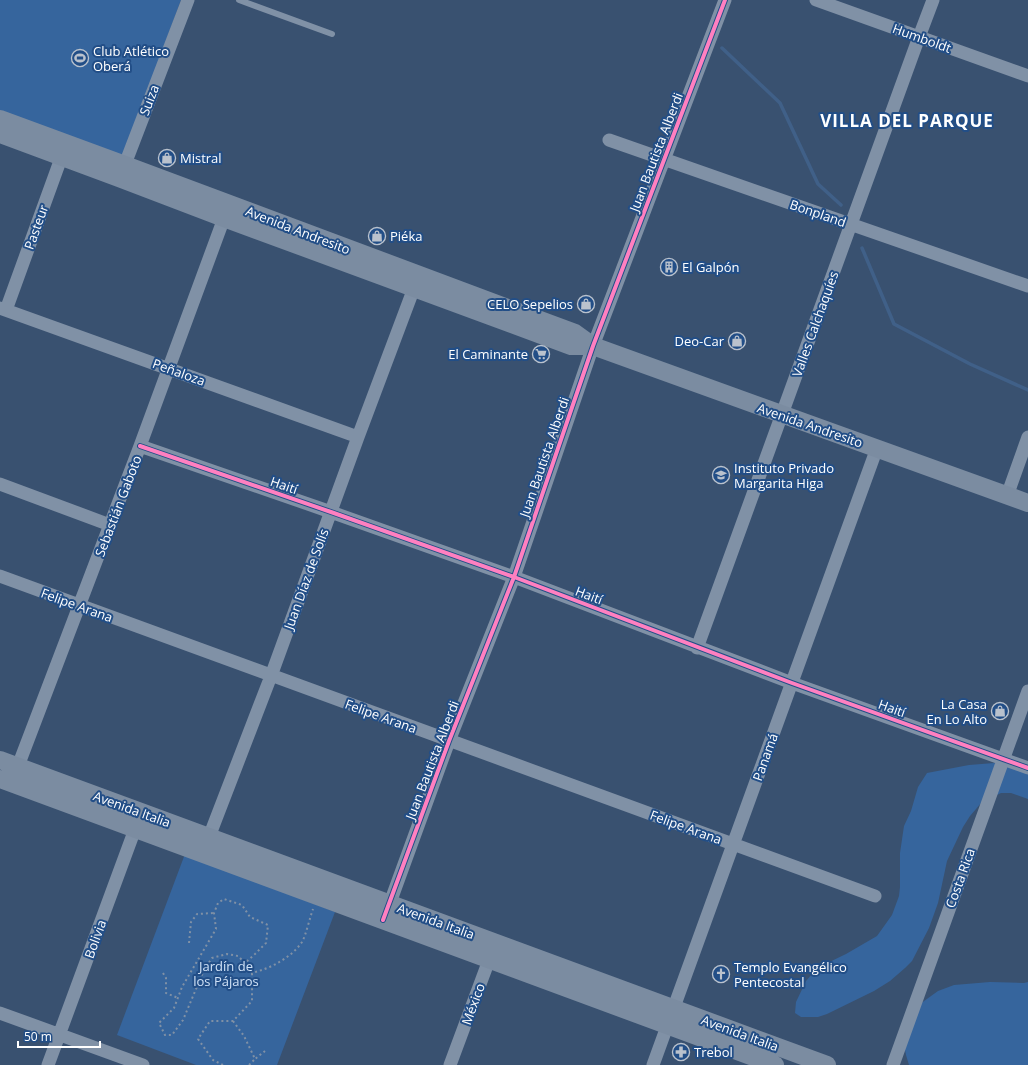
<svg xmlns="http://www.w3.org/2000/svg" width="1028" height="1065" viewBox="0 0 1028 1065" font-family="'Open Sans',sans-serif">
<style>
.green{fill:#36659d}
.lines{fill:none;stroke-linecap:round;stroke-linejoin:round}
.stream{stroke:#406088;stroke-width:3.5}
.path{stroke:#8091a6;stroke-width:2;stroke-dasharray:2 3;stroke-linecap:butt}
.lane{stroke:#8091a6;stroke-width:6}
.street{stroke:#8091a6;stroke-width:13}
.secondary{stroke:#7b8ca1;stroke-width:18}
.cycleway-casing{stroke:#224e87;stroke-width:6}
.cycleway{stroke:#ff80c0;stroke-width:4}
.labels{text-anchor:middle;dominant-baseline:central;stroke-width:4;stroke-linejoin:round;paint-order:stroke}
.street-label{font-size:13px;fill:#fff;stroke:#224e87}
.poi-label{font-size:13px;fill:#fff;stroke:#224e87;text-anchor:start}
.park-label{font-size:13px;fill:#d0e2f7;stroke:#224e87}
.district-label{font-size:17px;font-weight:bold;letter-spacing:1px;fill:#fff;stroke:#224e87}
</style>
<rect width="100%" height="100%" fill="#395170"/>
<!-- green -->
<path class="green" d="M 0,0 L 181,0 L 122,160 L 0,116 Z
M 994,763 L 1028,767 L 1028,799 L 1011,793 L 1001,793 L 982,802 L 970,816 L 963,827 L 947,861 L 938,903 L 929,928 L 912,961 L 905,968 L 890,981 L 874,991 L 827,1014 L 818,1017 L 801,1017 L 795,1013 L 796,1002 L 806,981 L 817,968 L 846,954 L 877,936 L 892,915 L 899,896 L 900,887 L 900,853 L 904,826 L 911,811 L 918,787 L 927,773 L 969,765 Z
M 185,854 L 335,912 L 277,1065 L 196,1065 L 117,1035 Z
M 990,982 L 1024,983 L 1028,982 L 1028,1065 L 909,1065 L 906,1055 L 903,1039 L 913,1009 L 938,991 L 954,985 Z"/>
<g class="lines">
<!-- stream -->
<path class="stream" d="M 722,48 L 780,103 L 818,184 L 841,205
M 862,248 L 894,324 L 970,364 L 1028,390"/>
<!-- path -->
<path class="path" d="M 189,943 L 191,922 L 197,914 L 214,913
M 245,963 L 238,956 L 227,954 L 212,958 L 204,970 L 183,1020 L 172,1035 L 165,1035 L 159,1023 L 174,1008 L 182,987 L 216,929 L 214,913 L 218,903 L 224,899 L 242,905 L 250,917 L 268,925 L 266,943 L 255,954 L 245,963 L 252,973 C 271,968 291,958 302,942 C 306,935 310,917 313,909
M 163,973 L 166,978 L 166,993 L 178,998
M 233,1021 L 244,1036 L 255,1059 L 265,1051
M 223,1065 L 213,1060 L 198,1039 L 210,1021 L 233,1021 L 252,1001 L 252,973
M 249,1065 L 255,1059"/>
<!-- lane -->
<path class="lane" d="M 239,0 L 332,34"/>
<!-- street -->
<path class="street" d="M 816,0 L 1028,76
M 609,140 L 1028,286
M 122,172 L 188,0
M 0,308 L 358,437
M 6,310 L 64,150
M 140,446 L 331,512 L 514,577 L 792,683 L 1028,768
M 0,484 L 110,525
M 1007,496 L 1028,437
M 0,576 L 875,896
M 697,648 L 919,37 L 933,0
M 15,774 L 140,446 L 227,210
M 209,837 L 271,676 L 358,437 L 417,280
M 387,911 L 449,741 L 514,577 L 593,346 L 725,0
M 0,1013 L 143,1065
M 48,1065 L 138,821
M 450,1065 L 492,952
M 653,1065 L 877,448
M 893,1065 L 1028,691"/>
<!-- secondary -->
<path class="secondary" d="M 0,119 L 125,165 L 575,333 L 593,346 L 1028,503
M 0,134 L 119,178 L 224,218 L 571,346 L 592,346
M 0,760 L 827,1065
M 0,779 L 775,1065"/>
<!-- cycleway casing -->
<g class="cycleway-casing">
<path id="cycleway" d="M 140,446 L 331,512 L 514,577 L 792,683 L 1028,768
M 383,920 L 449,741 L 514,577 L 593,346 L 725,0"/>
</g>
<!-- cycleway -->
<use href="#cycleway" class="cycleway"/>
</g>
<!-- icons -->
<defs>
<g id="stadium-ring" transform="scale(0.9)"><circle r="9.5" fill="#224e87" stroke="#bac2cd" stroke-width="1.5"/><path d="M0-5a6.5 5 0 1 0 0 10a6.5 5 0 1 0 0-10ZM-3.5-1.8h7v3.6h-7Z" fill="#bac2cd"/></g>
<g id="shop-ring" transform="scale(0.9)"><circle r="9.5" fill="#224e87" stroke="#bac2cd" stroke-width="1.5"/><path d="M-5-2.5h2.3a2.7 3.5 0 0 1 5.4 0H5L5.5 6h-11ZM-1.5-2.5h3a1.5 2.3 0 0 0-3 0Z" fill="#bac2cd"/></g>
<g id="building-ring" transform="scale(0.9)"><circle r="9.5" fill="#224e87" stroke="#bac2cd" stroke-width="1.5"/><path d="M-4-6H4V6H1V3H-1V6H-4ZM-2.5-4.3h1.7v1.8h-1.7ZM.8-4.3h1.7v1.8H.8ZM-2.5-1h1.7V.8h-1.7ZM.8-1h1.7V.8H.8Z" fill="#bac2cd"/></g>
<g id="supermarket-ring" transform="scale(0.9)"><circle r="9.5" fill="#224e87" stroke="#bac2cd" stroke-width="1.5"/><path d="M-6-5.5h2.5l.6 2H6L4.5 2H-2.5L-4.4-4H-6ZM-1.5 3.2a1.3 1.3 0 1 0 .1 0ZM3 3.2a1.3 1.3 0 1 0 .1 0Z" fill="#bac2cd"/></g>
<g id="school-ring" transform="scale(0.9)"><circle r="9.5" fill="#224e87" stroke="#bac2cd" stroke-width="1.5"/><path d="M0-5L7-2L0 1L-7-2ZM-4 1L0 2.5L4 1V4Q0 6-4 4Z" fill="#bac2cd"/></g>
<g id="church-ring" transform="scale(0.9)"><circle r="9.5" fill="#224e87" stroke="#bac2cd" stroke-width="1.5"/><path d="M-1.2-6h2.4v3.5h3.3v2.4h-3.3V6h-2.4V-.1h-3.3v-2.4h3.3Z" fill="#bac2cd"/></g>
<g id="pharmacy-ring" transform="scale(0.9)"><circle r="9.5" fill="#224e87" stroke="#bac2cd" stroke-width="1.5"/><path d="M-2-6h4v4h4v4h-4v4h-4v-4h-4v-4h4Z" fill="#bac2cd"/></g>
</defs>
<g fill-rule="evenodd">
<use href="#stadium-ring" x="80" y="58"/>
<use href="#shop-ring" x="167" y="158"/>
<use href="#shop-ring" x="377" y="236"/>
<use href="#building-ring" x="669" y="267"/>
<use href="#shop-ring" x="586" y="304"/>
<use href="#shop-ring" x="737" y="341"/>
<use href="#supermarket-ring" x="541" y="354"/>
<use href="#school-ring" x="721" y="475"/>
<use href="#shop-ring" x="1000" y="711"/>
<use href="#church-ring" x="721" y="974"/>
<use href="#pharmacy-ring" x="681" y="1052"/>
</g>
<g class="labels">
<!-- street labels -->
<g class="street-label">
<text transform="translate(922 38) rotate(20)">Humboldt</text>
<text transform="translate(149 100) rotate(-69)">Suiza</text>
<text transform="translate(656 152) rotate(-69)">Juan Bautista Alberdi</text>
<text transform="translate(818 213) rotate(19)">Bonpland</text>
<text transform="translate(36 227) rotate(-70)">Pasteur</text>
<text transform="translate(298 230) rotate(21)">Avenida Andresito</text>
<text transform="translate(815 324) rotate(-70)">Valles Calchaquíes</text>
<text transform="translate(179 372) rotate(20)">Peñaloza</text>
<text transform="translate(810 425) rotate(19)">Avenida Andresito</text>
<text transform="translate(544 457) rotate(-71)">Juan Bautista Alberdi</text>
<text transform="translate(284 485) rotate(19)">Haití</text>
<text transform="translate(118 506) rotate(-69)">Sebastián Gaboto</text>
<text transform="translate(306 579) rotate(-70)">Juan Díaz de Solís</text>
<text transform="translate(589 595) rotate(21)">Haití</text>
<text transform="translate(77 605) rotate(20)">Felipe Arana</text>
<text transform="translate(892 708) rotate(20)">Haití</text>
<text transform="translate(381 716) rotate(20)">Felipe Arana</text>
<text transform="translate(765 757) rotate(-70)">Panamá</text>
<text transform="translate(432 760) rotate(-69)">Juan Bautista Alberdi</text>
<text transform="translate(132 809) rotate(20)">Avenida Italia</text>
<text transform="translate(686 827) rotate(20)">Felipe Arana</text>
<text transform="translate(960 878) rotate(-70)">Costa Rica</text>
<text transform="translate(436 921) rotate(20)">Avenida Italia</text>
<text transform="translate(95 939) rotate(-70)">Bolivia</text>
<text transform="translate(473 1004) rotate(-70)">México</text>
<text transform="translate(740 1033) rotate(20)">Avenida Italia</text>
</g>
<!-- poi labels -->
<g class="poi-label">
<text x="93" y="51">Club Atlético<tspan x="93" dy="15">Oberá</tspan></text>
<text x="180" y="158">Mistral</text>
<text x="390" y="236">Piéka</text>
<text x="682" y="267">El Galpón</text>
<text x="573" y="304" text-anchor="end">CELO Sepelios</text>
<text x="724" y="341" text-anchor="end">Deo-Car</text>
<text x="528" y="354" text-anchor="end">El Caminante</text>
<text x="734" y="468">Instituto Privado<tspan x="734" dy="15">Margarita Higa</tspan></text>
<text x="987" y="704" text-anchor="end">La Casa<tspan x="987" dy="15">En Lo Alto</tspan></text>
<text x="734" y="967">Templo Evangélico<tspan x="734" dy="15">Pentecostal</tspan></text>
<text x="694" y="1052">Trebol</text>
</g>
<!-- park labels -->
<g class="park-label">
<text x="226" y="966">Jardín de<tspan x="226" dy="15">los Pájaros</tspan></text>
</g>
<!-- district labels -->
<g class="district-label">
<text x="907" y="120">VILLA DEL PARQUE</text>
</g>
</g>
<!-- scale -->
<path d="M18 1041v6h82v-6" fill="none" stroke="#ffffff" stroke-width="2"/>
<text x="24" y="1041" font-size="12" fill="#ffffff" stroke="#224e87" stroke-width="3" paint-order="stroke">50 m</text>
</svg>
